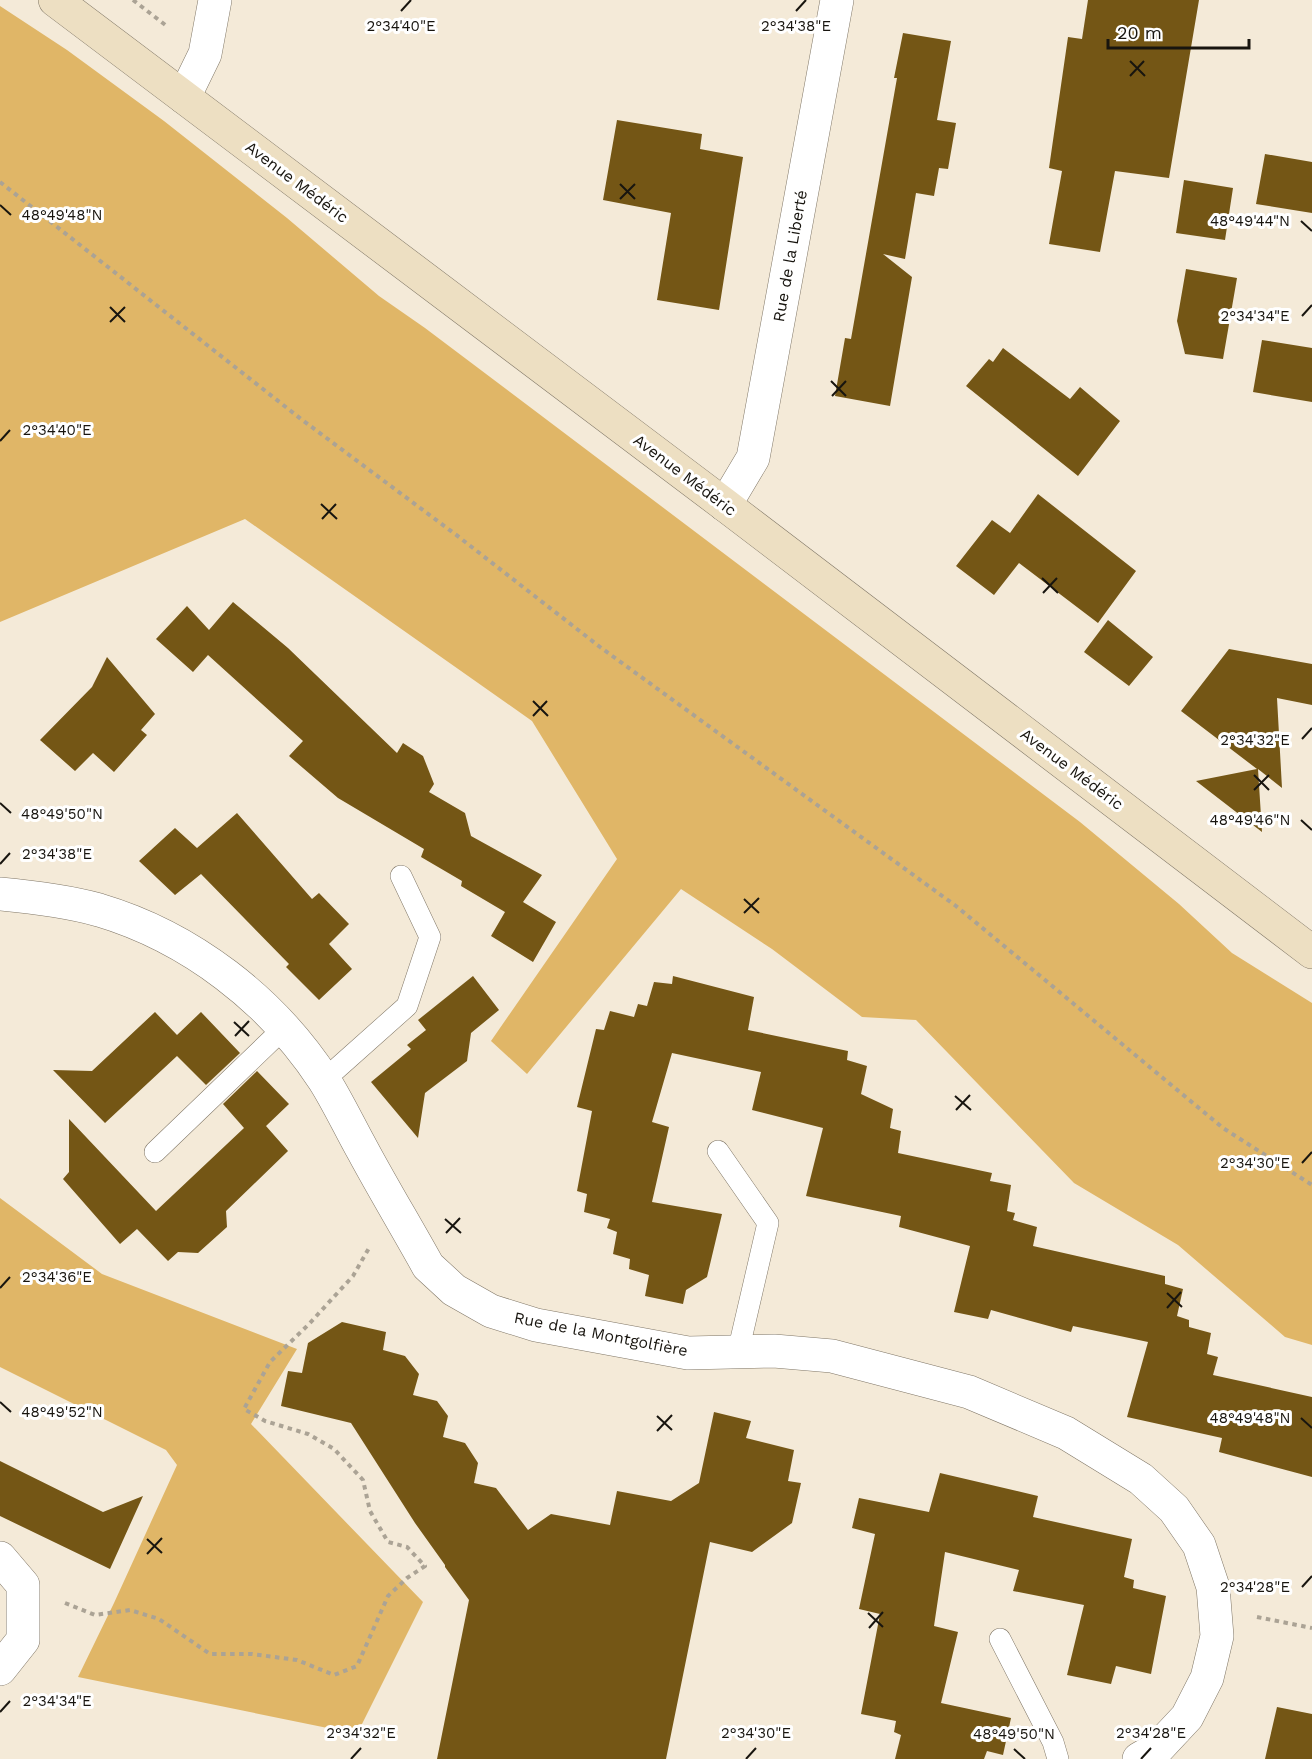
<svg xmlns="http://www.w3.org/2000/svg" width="1312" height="1759" viewBox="0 0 1312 1759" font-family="'Work Sans',sans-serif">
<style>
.forest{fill:#e0b667}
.building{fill:#745615}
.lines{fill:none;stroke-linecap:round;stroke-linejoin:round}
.lane-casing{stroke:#807767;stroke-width:22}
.street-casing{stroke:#807767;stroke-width:34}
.secondary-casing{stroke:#807767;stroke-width:34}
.path{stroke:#aba395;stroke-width:4;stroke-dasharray:4.5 4.5;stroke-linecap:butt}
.lane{stroke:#fff;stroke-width:21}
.street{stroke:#fff;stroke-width:33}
.secondary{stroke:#eddfc2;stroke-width:33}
.ticks{fill:none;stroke:#18150f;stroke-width:2}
.labels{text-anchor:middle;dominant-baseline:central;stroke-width:6;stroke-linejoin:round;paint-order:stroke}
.street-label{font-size:16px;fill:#18150f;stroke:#fff}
.ticks-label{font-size:15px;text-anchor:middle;fill:#18150f;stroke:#fff;stroke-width:6;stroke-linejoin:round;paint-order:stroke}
</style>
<rect width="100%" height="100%" fill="#f4ead8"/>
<!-- forest -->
<path class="forest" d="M 0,6 L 67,50 L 164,121 L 287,218 L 379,296 L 425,328 L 1080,822 L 1179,904 L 1232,953 L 1312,1003 L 1312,1345 L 1285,1337 L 1178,1245 L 1074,1183 L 916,1020 L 862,1017 L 772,949 L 681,889 L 527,1074 L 491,1041 L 617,859 L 532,721 L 245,519 L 0,622 Z
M 0,1198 L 102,1274 L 297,1349 L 251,1424 L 423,1602 L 357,1734 L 78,1677 L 114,1603 L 177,1465 L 166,1450 L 0,1367 Z"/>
<!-- building -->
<path class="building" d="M 1088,0 L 1199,0 L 1169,178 L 1115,171 L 1100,252 L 1049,244 L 1062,171 L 1049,168 L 1068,37 L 1082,39 Z
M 903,33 L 951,41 L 937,120 L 956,123 L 948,169 L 939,168 L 934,196 L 916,193 L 905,259 L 883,254 L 912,277 L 890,406 L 835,396 L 845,338 L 851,339 L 897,78 L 894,78 Z
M 617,120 L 702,134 L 700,149 L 743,157 L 719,310 L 657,300 L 671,213 L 603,200 Z
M 1265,154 L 1312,162 L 1312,213 L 1256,204 Z
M 1184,180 L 1233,188 L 1225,240 L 1176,233 Z
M 1186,269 L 1237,278 L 1223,359 L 1185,354 L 1177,321 Z
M 1262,340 L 1312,348 L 1312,402 L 1253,392 Z
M 1003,348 L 1070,399 L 1080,387 L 1120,421 L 1078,476 L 966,386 L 989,359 L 993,362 Z
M 1038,494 L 1136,571 L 1098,623 L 1019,563 L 994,595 L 956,566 L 992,520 L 1010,533 Z
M 233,602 L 288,648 L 397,753 L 403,743 L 423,756 L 434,784 L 429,792 L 465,813 L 471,836 L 542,875 L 523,902 L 556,922 L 533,962 L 491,936 L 505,912 L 461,886 L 462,881 L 421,857 L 424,849 L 338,798 L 289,756 L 303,741 L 208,655 L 193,672 L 156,639 L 187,606 L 209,630 Z
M 1108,620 L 1153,657 L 1129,686 L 1084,652 Z
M 1229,649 L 1312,664 L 1312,705 L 1277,698 L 1282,788 L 1258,769 L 1262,832 L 1196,781 L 1257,769 L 1181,711 Z
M 107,657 L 155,714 L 141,730 L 147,735 L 114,772 L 93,753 L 75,771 L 40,740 L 92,687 Z
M 237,813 L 312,899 L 319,893 L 349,924 L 329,944 L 352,969 L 319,1000 L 286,967 L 289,964 L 201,874 L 175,895 L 139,861 L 175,828 L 197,848 Z
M 473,976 L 499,1010 L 471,1033 L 467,1061 L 425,1093 L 418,1138 L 371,1082 L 411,1049 L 407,1045 L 426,1030 L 418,1020 Z
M 673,976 L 754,997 L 748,1030 L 848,1051 L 847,1060 L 867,1066 L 861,1094 L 893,1109 L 890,1128 L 901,1131 L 898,1153 L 992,1173 L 990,1181 L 1011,1185 L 1007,1211 L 1015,1213 L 1013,1220 L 1037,1227 L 1033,1246 L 1165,1276 L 1165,1284 L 1183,1289 L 1177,1316 L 1189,1320 L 1189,1327 L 1211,1333 L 1207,1354 L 1218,1357 L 1213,1375 L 1312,1397 L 1312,1477 L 1219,1452 L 1222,1438 L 1127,1417 L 1148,1342 L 1073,1326 L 1071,1332 L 991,1310 L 988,1319 L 954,1312 L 970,1246 L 899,1227 L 901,1216 L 806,1196 L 823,1128 L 752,1110 L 761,1072 L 672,1053 L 652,1122 L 669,1127 L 652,1202 L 722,1214 L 707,1277 L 686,1290 L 683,1304 L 645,1296 L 649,1275 L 629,1269 L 630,1259 L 613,1254 L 617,1232 L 607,1228 L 610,1219 L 584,1212 L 587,1194 L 577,1191 L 592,1111 L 577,1107 L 596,1029 L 604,1030 L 610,1011 L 634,1017 L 638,1004 L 647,1006 L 654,982 L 672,984 Z
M 155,1012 L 177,1035 L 201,1012 L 240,1053 L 206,1085 L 177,1056 L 105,1123 L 53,1070 L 92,1071 Z
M 257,1071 L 289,1104 L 266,1126 L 288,1151 L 226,1211 L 227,1227 L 198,1253 L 178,1252 L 168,1261 L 137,1229 L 120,1244 L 63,1179 L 69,1172 L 69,1119 L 156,1211 L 244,1128 L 223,1104 Z
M 342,1322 L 386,1332 L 383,1350 L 405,1356 L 419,1374 L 413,1395 L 437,1401 L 448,1416 L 443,1437 L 465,1443 L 478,1463 L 474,1483 L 496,1488 L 528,1530 L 551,1514 L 610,1525 L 617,1491 L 671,1501 L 699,1483 L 714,1412 L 751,1421 L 746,1438 L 794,1450 L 788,1481 L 801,1483 L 792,1523 L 752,1552 L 710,1542 L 666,1759 L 437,1759 L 469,1600 L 445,1567 L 445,1565 L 415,1523 L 351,1423 L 281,1406 L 288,1371 L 302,1373 L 308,1343 Z
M 0,1461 L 103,1512 L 143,1496 L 110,1569 L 0,1516 Z
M 940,1473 L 1038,1496 L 1033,1517 L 1132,1539 L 1124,1577 L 1134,1580 L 1133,1588 L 1166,1596 L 1151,1674 L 1116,1666 L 1111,1684 L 1067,1675 L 1084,1605 L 1013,1591 L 1019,1570 L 945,1552 L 934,1626 L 958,1632 L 941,1703 L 1011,1718 L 1003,1755 L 987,1751 L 984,1759 L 895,1759 L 901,1735 L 894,1732 L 896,1721 L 861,1714 L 880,1614 L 859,1609 L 875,1534 L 852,1528 L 859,1498 L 929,1512 Z
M 1277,1707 L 1312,1714 L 1312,1759 L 1265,1759 Z"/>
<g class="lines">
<!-- lane casing -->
<g class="lane-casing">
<path id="lane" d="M 324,1080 L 407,1006 L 430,937 L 401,876
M 718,1151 L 768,1223 L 738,1352
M 155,1152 L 283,1029
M 1000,1639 L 1053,1742 L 1058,1759"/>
</g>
<!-- street casing -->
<g class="street-casing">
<path id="street" d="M 184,97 L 205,54 L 215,0
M 725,505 L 753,458 L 837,0
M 0,894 C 33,897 66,901 99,910 C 190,937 272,1000 324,1080 C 338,1102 350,1128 363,1151 C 384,1190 407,1228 428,1266 L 454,1290 L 491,1311 L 536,1325 L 688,1353 L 774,1351 L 832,1356 L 969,1392 L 1066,1433 L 1141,1479 L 1174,1509 L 1199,1545 L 1213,1587 L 1217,1636 L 1207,1678 L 1187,1717 L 1158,1748 L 1139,1759
M 0,1558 L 23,1585 L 23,1640 L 0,1669"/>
</g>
<!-- secondary casing -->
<g class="secondary-casing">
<path id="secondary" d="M 55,0 L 725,505 L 1312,952"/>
</g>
<!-- path -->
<path class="path" d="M 133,0 L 168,27
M 0,182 L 301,419 L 455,534 L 600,647 L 956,906 L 1223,1128 L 1312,1185
M 65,1603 L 95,1615 L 130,1610 L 159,1619 L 210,1654 L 252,1654 L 297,1660 L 334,1675 L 357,1666 L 388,1596 L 407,1578 L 425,1566 L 407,1547 L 388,1542 L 370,1511 L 363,1480 L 334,1449 L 308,1434 L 265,1421 L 244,1409 L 270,1362 L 309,1324 L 353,1276 L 369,1248
M 1257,1617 L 1312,1628"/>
<!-- lane -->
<use href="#lane" class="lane"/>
<!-- street -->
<use href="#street" class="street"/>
<!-- secondary -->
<use href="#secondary" class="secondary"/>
</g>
<!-- ticks -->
<path class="ticks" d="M 401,11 L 411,0M 796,11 L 806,0M 1130,61 L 1145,76M 1130,76 L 1144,61M 620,184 L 635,199M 620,199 L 635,184M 0,205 L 11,215M 1301,221 L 1312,231M 110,307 L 125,322M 1302,316 L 1312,305M 110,322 L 125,307M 831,381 L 846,396M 832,396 L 846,381M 0,441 L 10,430M 321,504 L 337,519M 322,519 L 336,504M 1042,578 L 1058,593M 1043,593 L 1057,578M 533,701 L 548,716M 533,716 L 547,701M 1302,739 L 1312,728M 1254,775 L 1269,790M 1254,790 L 1269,775M 0,803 L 11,813M 1301,820 L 1312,830M 0,864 L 10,853M 744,899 L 759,913M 744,913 L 759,898M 234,1022 L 249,1036M 235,1036 L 249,1021M 955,1096 L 971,1110M 956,1110 L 970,1095M 1302,1163 L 1312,1152M 445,1219 L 461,1233M 446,1233 L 460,1218M 0,1288 L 10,1277M 1167,1293 L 1182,1307M 1167,1308 L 1181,1292M 0,1402 L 11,1412M 657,1416 L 672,1430M 1301,1418 L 1312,1428M 657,1431 L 672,1415M 147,1539 L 162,1553M 147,1554 L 162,1538M 1302,1587 L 1312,1576M 868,1613 L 883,1627M 869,1628 L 883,1612M 0,1712 L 10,1701M 1014,1749 L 1025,1759M 351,1759 L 361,1748M 746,1759 L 756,1748M 1141,1759 L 1151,1748"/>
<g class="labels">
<!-- street labels -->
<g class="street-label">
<text transform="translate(297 182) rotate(37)">Avenue Médéric</text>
<text transform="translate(790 256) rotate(-80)">Rue de la Liberté</text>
<text transform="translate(685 475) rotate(37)">Avenue Médéric</text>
<text transform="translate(1072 769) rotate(37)">Avenue Médéric</text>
<text transform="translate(601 1334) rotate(11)">Rue de la Montgolfière</text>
</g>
</g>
<g class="ticks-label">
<text x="401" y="31">2°34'40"E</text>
<text x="796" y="31">2°34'38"E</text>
<text x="62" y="220">48°49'48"N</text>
<text x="1250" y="226">48°49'44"N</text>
<text x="1255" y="321">2°34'34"E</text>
<text x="57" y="435">2°34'40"E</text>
<text x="1255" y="745">2°34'32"E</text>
<text x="62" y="819">48°49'50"N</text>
<text x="1250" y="825">48°49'46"N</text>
<text x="57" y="859">2°34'38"E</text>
<text x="1255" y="1168">2°34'30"E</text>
<text x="57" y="1282">2°34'36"E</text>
<text x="62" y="1417">48°49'52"N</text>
<text x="1250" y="1423">48°49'48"N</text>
<text x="1255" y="1592">2°34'28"E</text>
<text x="57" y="1706">2°34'34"E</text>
<text x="361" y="1738">2°34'32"E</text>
<text x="756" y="1738">2°34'30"E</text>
<text x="1151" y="1738">2°34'28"E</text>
<text x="1014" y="1739">48°49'50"N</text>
</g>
<!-- scale -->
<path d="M1108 39v9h141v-9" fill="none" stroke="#18150f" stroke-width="3"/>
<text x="1117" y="39" font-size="18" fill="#18150f" stroke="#ffffff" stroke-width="4.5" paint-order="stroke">20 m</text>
</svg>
